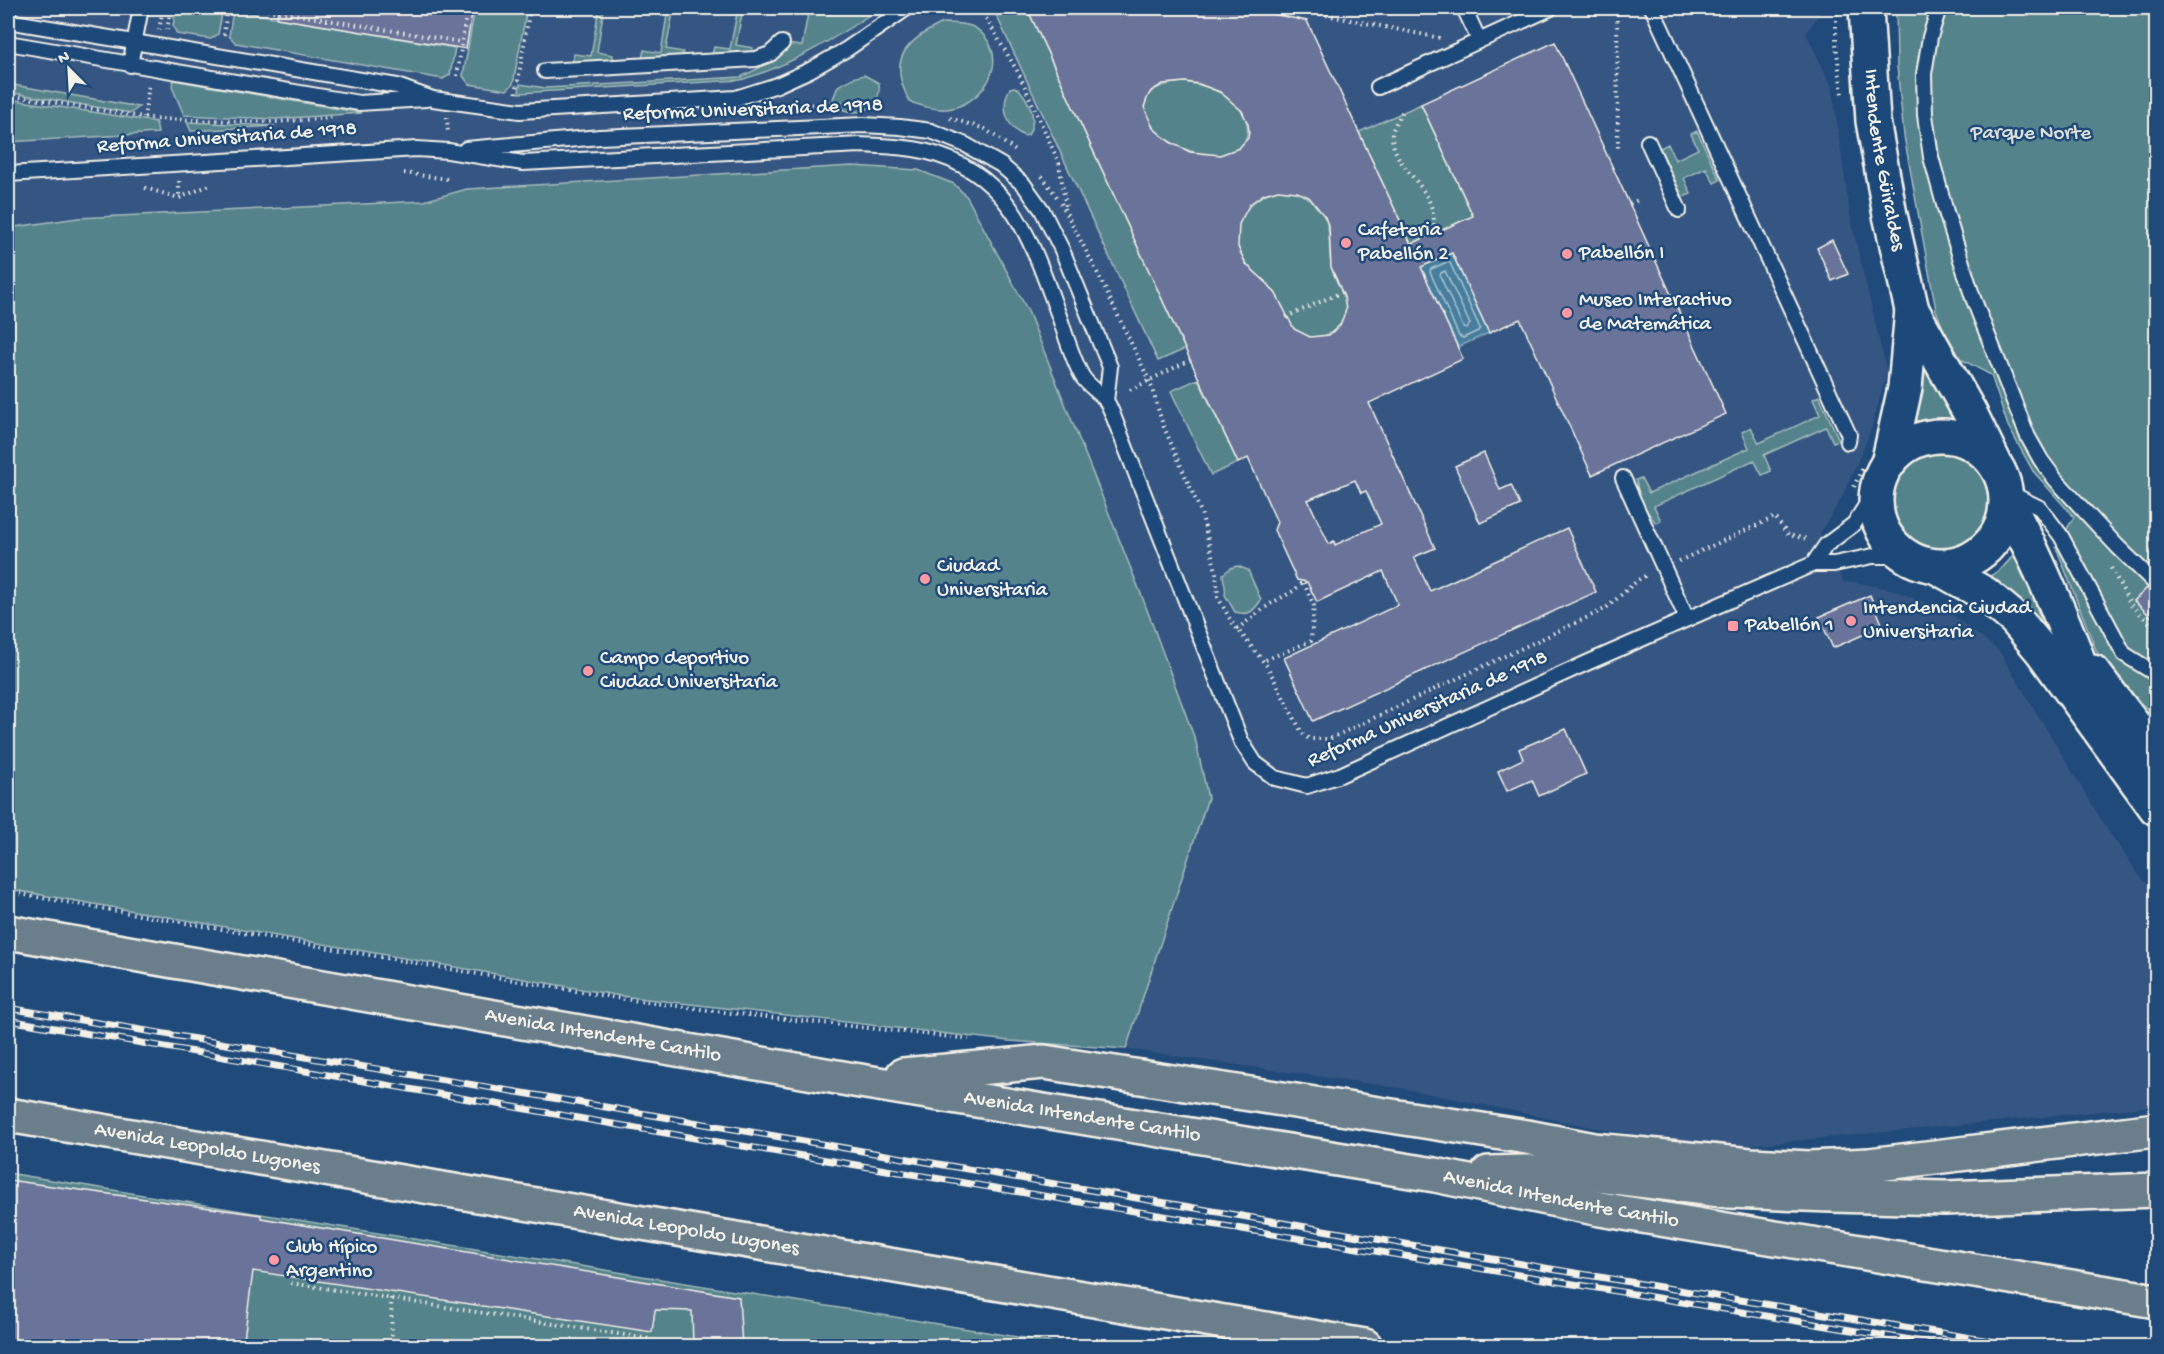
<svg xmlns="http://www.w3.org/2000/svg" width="2164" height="1354" viewBox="0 0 2164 1354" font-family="'Gochi Hand',sans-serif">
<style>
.built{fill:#365683}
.green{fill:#55838c;stroke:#a4baba;stroke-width:1.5}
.water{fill:#467e9f;stroke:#8cacbc;stroke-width:1.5}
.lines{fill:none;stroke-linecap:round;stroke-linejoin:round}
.shore{stroke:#aec3cb;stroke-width:1.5}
.building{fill:#6b7399;stroke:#f4f1e8;stroke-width:1.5;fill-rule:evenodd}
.lane-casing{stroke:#f4f1e8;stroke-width:18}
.secondary-casing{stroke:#f4f1e8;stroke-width:38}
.highway-casing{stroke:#f4f1e8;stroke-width:38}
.path{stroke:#f4f1e8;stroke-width:4;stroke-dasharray:1.5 4.5;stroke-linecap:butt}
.lane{stroke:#1f4a7a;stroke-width:14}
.secondary{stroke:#1f4a7a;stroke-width:33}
.highway{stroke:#6b7e8b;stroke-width:33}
.rail-casing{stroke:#f4f1e8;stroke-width:7}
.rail{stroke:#1f4a7a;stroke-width:4.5;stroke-dasharray:14;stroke-linecap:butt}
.poi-dot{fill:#ff9aa2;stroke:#1f4a7a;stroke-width:2}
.labels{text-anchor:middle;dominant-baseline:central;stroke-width:5;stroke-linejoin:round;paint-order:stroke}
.street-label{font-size:21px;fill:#f4f1e8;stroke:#1f4a7a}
.park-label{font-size:21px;fill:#dce0da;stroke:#1f4a7a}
.poi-label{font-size:21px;fill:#f4f1e8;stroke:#1f4a7a;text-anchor:start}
</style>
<rect width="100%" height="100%" fill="#1f4a7a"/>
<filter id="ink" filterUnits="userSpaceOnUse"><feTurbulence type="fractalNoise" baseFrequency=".0167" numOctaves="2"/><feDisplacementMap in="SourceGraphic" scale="12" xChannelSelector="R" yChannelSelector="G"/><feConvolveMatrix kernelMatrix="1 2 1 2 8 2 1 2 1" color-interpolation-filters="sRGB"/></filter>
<g filter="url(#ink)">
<!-- built -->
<path class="built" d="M 8,8 L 1824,8 L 1806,33 L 1832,87 L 1850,216 L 1887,373 L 1870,432 L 1855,468 L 1841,499 L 1820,533 L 1844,583 L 1853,582 L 1894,590 L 1950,613 L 1999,651 L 2107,829 L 2139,875 L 2156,895 L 2156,1106 L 1729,1147 L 1606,1130 L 1401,1088 L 1126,1049 L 1009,1041 L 621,996 L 8,889 Z"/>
<!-- green -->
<path class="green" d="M 176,8 L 223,9 L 218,34 L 211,39 L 177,34 L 173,26 Z
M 475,8 L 527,8 L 513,84 L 507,90 L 469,84 L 463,76 Z
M 599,8 L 604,8 L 597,52 L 613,55 L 613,61 L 572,63 L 574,54 L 591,56 Z
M 668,8 L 674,8 L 666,49 L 683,52 L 682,57 L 642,59 L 644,50 L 661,53 Z
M 738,8 L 743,8 L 736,45 L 753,48 L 752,53 L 712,55 L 714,47 L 730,49 Z
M 809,8 L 880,8 C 837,37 791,66 740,80 L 519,93 L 520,84 L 546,88 L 741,77 C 759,68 775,62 785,44 L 802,46 Z
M 993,8 L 1027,8 L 1185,349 L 1158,361 Z
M 1896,8 L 2156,8 L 2156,717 L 2133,696 L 2121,680 L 2110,675 L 2096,650 L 2056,547 L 2074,517 L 2033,471 L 2008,426 L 1991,375 L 1953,355 L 1936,310 L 1904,136 L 1897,66 Z
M 233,10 L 455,48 L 450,75 L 443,79 L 236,43 L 229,36 Z
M 943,23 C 952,23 962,23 971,26 C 979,29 984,35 988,41 C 1006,70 978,106 947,109 C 934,110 922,106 910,102 C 887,61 904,41 943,23 Z
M 864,75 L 879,83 C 882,110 857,119 836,106 L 833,99 L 838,86 L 853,78 Z
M 173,80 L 362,113 L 275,119 L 184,115 L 172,87 Z
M 1185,82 C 1278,96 1260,184 1178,146 C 1164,139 1152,130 1146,114 C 1138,89 1166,83 1185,82 Z
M 8,84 L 139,107 L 131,113 L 8,92 Z
M 1014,87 L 1019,89 C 1030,102 1038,119 1028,135 L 1024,136 C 1006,127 1000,106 1010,88 Z
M 8,99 L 156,122 L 158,133 L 8,142 Z
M 1421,104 L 1473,216 L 1411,244 L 1359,132 Z
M 187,122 L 275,126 L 191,131 Z
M 1697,131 L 1720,180 L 1714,183 L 1706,168 L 1684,178 L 1691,194 L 1683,197 L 1660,148 L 1668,144 L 1675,160 L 1698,149 L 1691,134 Z
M 852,166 L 918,170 L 954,184 L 967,197 L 1028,311 L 1143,599 L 1196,742 L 1208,798 L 1126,1049 L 1009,1041 L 621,996 L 8,889 L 8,228 L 78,218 L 424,201 L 467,189 Z
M 1278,190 C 1302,190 1324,203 1328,228 C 1331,241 1328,255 1332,268 C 1337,288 1354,304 1341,324 C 1336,330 1331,334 1323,336 C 1314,338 1304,337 1297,331 C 1285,322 1283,304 1274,292 C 1266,281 1254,274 1246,263 C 1224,233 1245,197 1278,190 Z
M 1923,358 L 1956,422 L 1919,423 L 1909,429 Z
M 1198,379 L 1238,463 L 1211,475 L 1171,391 Z
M 1819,396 L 1839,440 L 1833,442 L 1826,427 L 1764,455 L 1771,471 L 1762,475 L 1754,460 L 1654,506 L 1661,521 L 1656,523 C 1644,509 1639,499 1636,480 L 1641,478 L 1649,493 L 1749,448 L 1742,432 L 1751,427 L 1759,443 L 1820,415 L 1813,399 Z
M1890 501a49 49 0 1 1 98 0a49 49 0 1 1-98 0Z
M 2017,549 L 2044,630 L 1985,579 C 2000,571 2008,564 2017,549 Z
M 1237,566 L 1248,570 L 1261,600 C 1253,612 1249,616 1235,612 L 1225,595 C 1227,587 1223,582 1223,574 L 1231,568 Z
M 8,1173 L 1073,1346 L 8,1346 Z"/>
<!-- water -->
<path class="water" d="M 1452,253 L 1489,333 L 1458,347 L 1421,267 Z"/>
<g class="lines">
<!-- shore -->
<path class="shore" d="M 1447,262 L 1450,263 L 1480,328 L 1478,331 L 1463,338 L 1459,336 L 1430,272 L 1431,269 Z
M 1445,271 L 1470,324 L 1467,328 L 1463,327 L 1440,276 L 1441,273 Z"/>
</g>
<!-- building -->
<path class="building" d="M 278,8 L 473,8 L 466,49 L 277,18 Z
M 1027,8 L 1244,8 L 1307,21 L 1411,244 L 1473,216 L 1421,104 L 1555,42 L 1726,414 L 1592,475 L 1520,319 L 1489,333 L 1452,253 L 1421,267 L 1463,359 L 1369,403 L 1435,548 L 1414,557 L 1430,591 L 1567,528 L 1596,592 L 1313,721 L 1284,658 L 1398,605 L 1383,571 L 1317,602 L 1307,582 L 1297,580 L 1274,530 L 1277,522 L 1248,458 L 1238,463 ZM 1185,82 L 1199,84 L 1220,92 L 1242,111 L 1248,124 L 1249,131 L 1248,138 L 1239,148 L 1220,155 L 1190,152 L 1170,142 L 1153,128 L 1144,107 L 1148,96 L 1151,91 L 1163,84 ZM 1278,190 L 1297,192 L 1309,197 L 1325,217 L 1329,228 L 1331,267 L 1344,297 L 1346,310 L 1340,325 L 1329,335 L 1310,337 L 1294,329 L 1276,294 L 1268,284 L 1246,264 L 1238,247 L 1239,224 L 1250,204 L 1264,194 ZM 1355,480 L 1361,493 L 1366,491 L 1381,524 L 1335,545 L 1334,541 L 1329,544 L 1308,500 Z
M 1832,240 L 1848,274 L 1832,281 L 1817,248 Z
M 1484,453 L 1500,490 L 1511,485 L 1520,505 L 1480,523 L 1455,466 Z
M 2147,588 L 2157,598 L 2157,622 L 2134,601 Z
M 1870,595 L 1883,626 L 1833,648 L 1819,617 Z
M 1566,729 L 1586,774 L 1539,796 L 1532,780 L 1507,791 L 1498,771 L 1523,759 L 1519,749 Z
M 8,1180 L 261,1215 L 261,1218 L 739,1297 L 742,1347 L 693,1347 L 692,1311 L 655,1310 L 652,1332 L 253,1271 L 243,1347 L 189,1347 L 146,1341 L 145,1347 L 8,1347 Z"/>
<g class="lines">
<!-- lane casing -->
<g class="lane-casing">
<path id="lane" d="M 1464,8 L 1479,40
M 1652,8 L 1849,435 L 1848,442
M 1939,8 L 1930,37 L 1924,74 L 1925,115 L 1931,157 L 1946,212 L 1973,298 L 2028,437 L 2041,460 L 2055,479 L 2117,546 L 2156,584
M 8,21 L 397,86 L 433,99 L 520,111 L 736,98 L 777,85 L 810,70 L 847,49 L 907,8
M 8,43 L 359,103 L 426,99
M 130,65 L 141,8
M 545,71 L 756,59 L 770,54 L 782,43
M 1378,87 L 1551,8
M 1648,142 L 1679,210
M 466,149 L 600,137 L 863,125 L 900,127 L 931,131 L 966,145 L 1001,165 L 1024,185 L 1042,210 L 1062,250 L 1110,367 L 1106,401
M 8,174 L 417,149 L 448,151 L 523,163 L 860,145 C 882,146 903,146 924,151 C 1012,172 1031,241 1059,316 C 1066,336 1072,358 1082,376 C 1087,385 1098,391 1105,399 C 1111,407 1114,419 1118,428 L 1241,741 L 1255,763 L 1275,778 L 1307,786 L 1340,775 L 1589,662 L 1813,564 L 1834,564 L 1873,556 L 1893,556 L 1913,560
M 1623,478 L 1687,619
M 2008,492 L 2040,508 L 2061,536 L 2124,654 L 2156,674
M 1813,564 L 1826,545 L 1854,524 L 1876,490
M 2144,736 L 2156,715"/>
</g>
<!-- secondary casing -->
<g class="secondary-casing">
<g id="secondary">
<path id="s1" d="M 1866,8 L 1873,121 L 1890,215 L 1912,310 L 1970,413 L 1994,462"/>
<circle cx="1941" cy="501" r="65"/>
<path d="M 1888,464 L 1905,388 L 1912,310"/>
<path d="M 2007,502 C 2043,569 2071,638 2096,709"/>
<path d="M 1937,567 L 1985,594 L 2015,619 L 2042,651 L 2156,808"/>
<path d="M 2093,672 L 2156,754"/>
</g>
</g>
<!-- highway casing -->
<g class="highway-casing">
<g id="highway">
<path id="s2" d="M 8,932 L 854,1080 L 1435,1175 L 1600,1209 L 2156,1301"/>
<path d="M 903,1075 L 1044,1062 L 1527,1137 L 1594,1150 L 1751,1165 L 1810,1168 L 1869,1165 L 2156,1130"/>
<path id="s3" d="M 8,1115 L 1365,1346"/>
<path d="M 1488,1173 L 1566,1171 L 1729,1191 L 1831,1195 L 1945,1198 L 2156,1190"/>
</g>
</g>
<!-- path -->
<path class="path" d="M 255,8 L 461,42
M 980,8 L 1019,74 L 1059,163 L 1066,208
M 1291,8 L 1440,38
M 1617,8 L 1618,151
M 1836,8 L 1836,43 L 1842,94
M 159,30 L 163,8
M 167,30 L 171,8
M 224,35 L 227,8
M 457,76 L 467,8
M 516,93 L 530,8
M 8,95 L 156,119 L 275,122 L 332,118
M 775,109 L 834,102 L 881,106
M 1402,112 C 1398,120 1391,129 1392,138 C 1396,174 1439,186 1434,233
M 447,117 L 448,134
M 144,118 L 149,85
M 950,118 L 985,129 L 1017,152
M 176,138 L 176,143
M 404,173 L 448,179
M 1042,176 L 1057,197
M 179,181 L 179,198
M 145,188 L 179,198 L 210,185
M 1061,203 L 1096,270 L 1150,382 L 1163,425 L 1201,512 L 1216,571 L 1218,597 L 1231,621 L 1267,666 L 1302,733 L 1309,739 L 1329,739 L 1605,609 L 1638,580 L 1647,575
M 1630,204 L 1640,199
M 1286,317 L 1342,292
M 1130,390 L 1190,360
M 1854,487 L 1862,469
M 1679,561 L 1775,517 L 1788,535 L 1808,539
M 2111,568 L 2131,605 L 2156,629
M 1237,629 L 1270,604 L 1295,590 L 1303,581 L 1314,606 L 1311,641 L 1263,661
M 8,892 L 616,998 L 731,1013 L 969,1039
M 291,1283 L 650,1339
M 391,1298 L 392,1346
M 251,1345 L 259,1346"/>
<!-- lane -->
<use href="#lane" class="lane"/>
<!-- secondary -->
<use href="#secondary" class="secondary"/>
<!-- highway -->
<use href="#highway" class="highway"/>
<!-- rail casing -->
<g class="rail-casing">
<path id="rail" d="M 8,1008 L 541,1096 L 1551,1269 L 2020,1346
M 8,1020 L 718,1142 L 1947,1346"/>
</g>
<!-- rail -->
<use href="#rail" class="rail"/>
</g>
</g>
<!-- markers -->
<g class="poi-dot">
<circle cx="1346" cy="243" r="6"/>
<circle cx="1567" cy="254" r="6"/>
<circle cx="1567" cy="313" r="6"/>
<circle cx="925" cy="579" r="6"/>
<circle cx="1851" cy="621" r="6"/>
<rect x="1727" y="620" width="12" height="12" rx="3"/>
<circle cx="588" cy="671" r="6"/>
<circle cx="274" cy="1260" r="6"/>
</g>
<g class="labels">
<!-- street labels -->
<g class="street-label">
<text transform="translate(753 111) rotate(-2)">Reforma Universitaria de 1918</text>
<text transform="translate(227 139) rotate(-4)">Reforma Universitaria de 1918</text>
<text stroke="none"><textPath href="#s1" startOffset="153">Intendente Güiraldes</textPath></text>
<text transform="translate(1428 710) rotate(-24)">Reforma Universitaria de 1918</text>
<text stroke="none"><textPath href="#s2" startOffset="604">Avenida Intendente Cantilo</textPath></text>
<text stroke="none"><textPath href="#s2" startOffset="1090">Avenida Intendente Cantilo</textPath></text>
<text stroke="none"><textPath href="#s3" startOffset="202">Avenida Leopoldo Lugones</textPath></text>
<text stroke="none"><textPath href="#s2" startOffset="1576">Avenida Intendente Cantilo</textPath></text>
<text stroke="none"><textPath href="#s3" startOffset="688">Avenida Leopoldo Lugones</textPath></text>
</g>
<!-- park labels -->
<g class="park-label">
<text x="2031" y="134">Parque Norte</text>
</g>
<!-- poi labels -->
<g class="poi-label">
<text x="1358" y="231">Cafeteria<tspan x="1358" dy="24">Pabellón 2</tspan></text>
<text x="1579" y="254">Pabellón I</text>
<text x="1579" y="301">Museo Interactivo<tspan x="1579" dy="24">de Matemática</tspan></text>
<text x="937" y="567">Ciudad<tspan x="937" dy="24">Universitaria</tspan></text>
<text x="1863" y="609">Intendencia Ciudad<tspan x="1863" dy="24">Universitaria</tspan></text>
<text x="1745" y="626">Pabellón 1</text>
<text x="600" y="659">Campo deportivo<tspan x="600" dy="24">Ciudad Universitaria</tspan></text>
<text x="286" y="1248">Club Hípico<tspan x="286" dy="24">Argentino</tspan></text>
</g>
</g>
<!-- margin -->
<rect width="2164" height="1354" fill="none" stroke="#1f4a7a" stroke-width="30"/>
<rect x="15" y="15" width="2134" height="1324" fill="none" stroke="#f4f1e8" stroke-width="2" filter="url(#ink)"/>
<!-- north arrow -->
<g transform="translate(69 69) rotate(336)" stroke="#1f4a7a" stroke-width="4.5" paint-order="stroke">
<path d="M0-4.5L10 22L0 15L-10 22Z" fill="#f4f1e8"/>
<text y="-9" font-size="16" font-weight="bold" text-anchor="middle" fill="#f4f1e8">N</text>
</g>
</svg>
